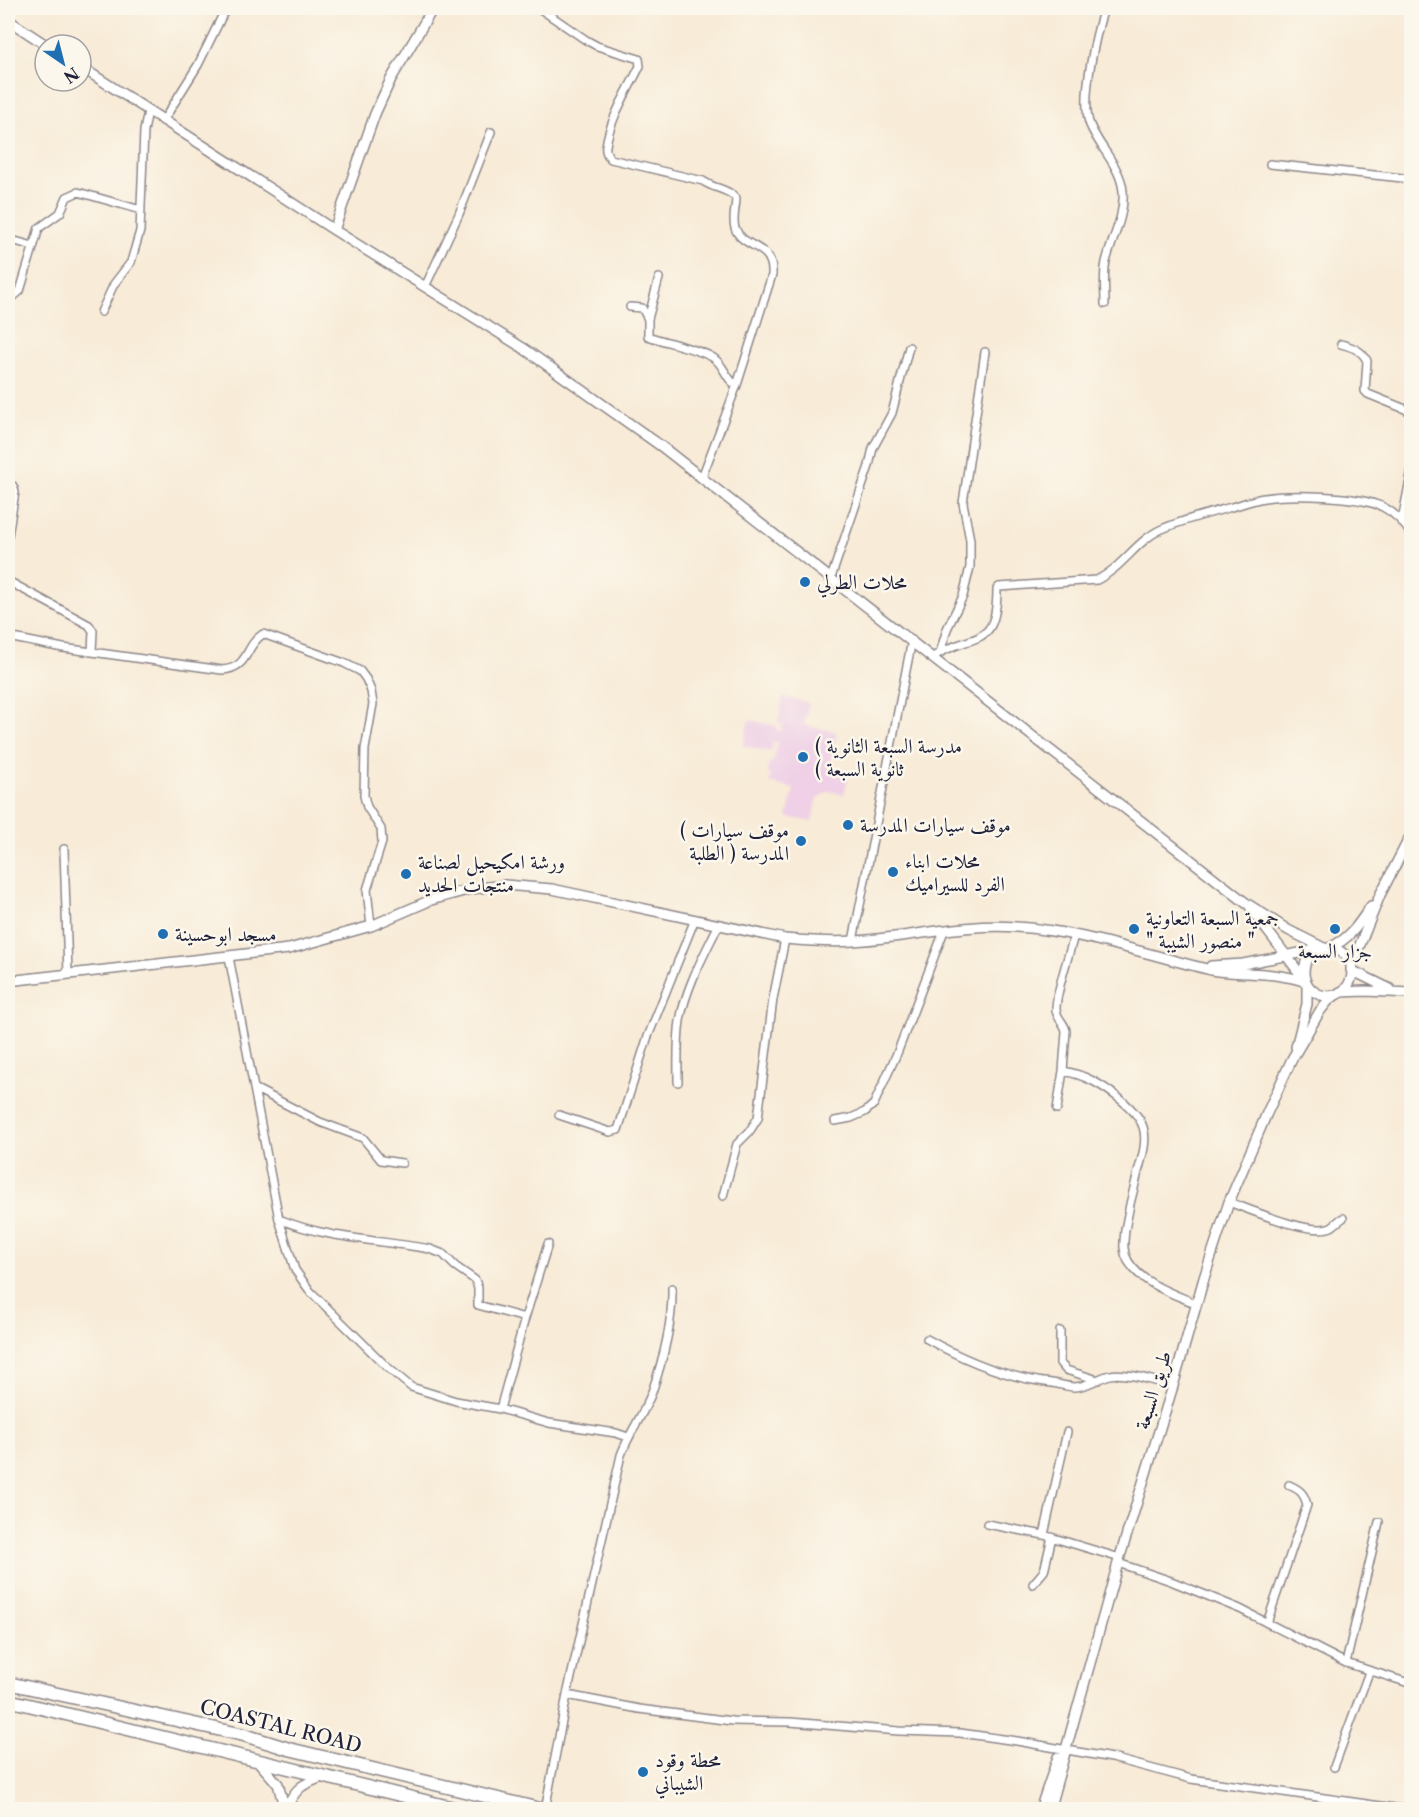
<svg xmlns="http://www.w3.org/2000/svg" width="1419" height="1817" viewBox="0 0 1419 1817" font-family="'Libre Caslon Text',Amiri,serif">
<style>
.built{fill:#efd0e6}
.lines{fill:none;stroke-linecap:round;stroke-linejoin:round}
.minor-casing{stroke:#8d8689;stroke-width:10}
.tertiary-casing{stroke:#8d8689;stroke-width:12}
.trunk-casing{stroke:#8d8689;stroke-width:15}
.minor{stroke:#fff;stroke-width:7}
.tertiary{stroke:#fff;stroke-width:9}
.trunk{stroke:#fff;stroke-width:12}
.poi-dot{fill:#1f6fb2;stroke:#fbf7ec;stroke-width:2}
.labels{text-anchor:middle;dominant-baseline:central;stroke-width:5;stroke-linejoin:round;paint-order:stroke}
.poi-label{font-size:20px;fill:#22223b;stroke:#fbf7ec;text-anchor:start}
.street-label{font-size:20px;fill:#22223b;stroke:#fbf7ec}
</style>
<rect width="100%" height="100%" fill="#fbf7ec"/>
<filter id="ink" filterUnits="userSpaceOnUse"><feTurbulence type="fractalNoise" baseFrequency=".0167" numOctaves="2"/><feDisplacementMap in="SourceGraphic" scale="12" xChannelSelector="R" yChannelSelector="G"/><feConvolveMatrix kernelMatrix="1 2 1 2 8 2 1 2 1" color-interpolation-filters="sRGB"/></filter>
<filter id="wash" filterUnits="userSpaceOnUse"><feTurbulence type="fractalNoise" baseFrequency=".008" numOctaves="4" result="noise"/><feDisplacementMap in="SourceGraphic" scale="24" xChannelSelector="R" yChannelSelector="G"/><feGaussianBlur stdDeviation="1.35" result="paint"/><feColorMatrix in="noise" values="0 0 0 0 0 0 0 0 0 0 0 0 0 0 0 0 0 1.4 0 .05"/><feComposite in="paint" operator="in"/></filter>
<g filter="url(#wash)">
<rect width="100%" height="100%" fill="#f8ebd7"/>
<!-- built -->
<path class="built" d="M 783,697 L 809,703 L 804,725 L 837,732 L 829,767 L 849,772 L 844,795 L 829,791 L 817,799 L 812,822 L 787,817 L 794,789 L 769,783 L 771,775 L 767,773 L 769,762 L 773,762 L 778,742 L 773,742 L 771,752 L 743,746 L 749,720 L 777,726 L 776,730 L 781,731 L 782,724 L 778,722 Z"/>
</g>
<g filter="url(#ink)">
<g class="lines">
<!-- minor casing -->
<g class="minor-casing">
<path id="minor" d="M 539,8 L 586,40 L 597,46 L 639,59 L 640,66 C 628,91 610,118 606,146 C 605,151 607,155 611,159 L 703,181 C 714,189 727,188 736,198 C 736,207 732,219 735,228 C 743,250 774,243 772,275 L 737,385 L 702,477
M 1104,8 C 1096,33 1080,101 1090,125 C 1099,147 1121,167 1123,191 C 1125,217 1112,238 1106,262 C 1103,275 1105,290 1105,304
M 163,121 L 198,65 L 226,8
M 1270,164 L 1412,179
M 8,239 L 33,246
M 425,287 L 459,214 L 491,132
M 8,295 L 13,297 L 20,291 L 39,228 L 60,213 L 67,197 L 78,192 L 141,210
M 630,307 L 642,308 L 648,319 L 648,336 C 667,343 696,348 712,357 C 725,364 725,380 737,385
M 101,312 L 114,284 L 131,262 L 140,231 L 144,131 L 148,111
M 648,319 L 659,278
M 1341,344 C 1352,347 1362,350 1367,361 L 1365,391 L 1368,394 L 1405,409 L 1412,414
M 8,485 L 13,486 L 15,492 L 8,536
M 1402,521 L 1412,469
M 831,578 L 869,466 L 873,448 L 892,413 L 909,347
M 8,581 L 89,625 L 93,631 L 92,652
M 8,637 L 63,648 L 222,670 C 250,668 244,646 263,634 L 344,663 L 360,671 L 366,679 L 371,691 L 373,704 L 365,749 L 364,796 L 367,807 L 381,829 L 382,842 L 367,890 L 371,926
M 940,653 L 947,629 L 963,596 L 970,567 L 970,540 L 963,503 L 985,352
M 933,657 C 971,631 997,652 997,589 L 999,587 L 1097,580 C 1122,568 1137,540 1162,529 C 1183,520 1206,514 1228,508 C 1240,505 1252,500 1264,498 C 1292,494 1357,495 1383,507 C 1395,513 1405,524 1412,536
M 64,849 L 68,974
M 853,941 L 912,640
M 229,957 L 279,1219 L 295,1270 L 310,1291 L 387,1367 L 411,1387 L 456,1401 L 500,1409 L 549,1423 L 616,1433 L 628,1437
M 1063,1071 C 1086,1075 1102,1085 1120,1099 C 1130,1107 1142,1118 1144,1131 C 1147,1146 1140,1163 1137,1176 C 1132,1194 1128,1212 1125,1230 C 1124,1242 1122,1250 1128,1261 C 1143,1285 1174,1294 1197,1304
M 678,1082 C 678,1062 677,1041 680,1021 C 686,987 704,955 719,924
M 254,1088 L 320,1122 L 363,1138 L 381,1160 L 402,1163
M 1057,1109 L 1063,1071 L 1066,1031 C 1065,1023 1057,1019 1056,1010 C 1055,994 1070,953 1074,935
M 559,1115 L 610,1132 L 618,1130 L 647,1039 L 695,919
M 835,1121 L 851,1118 L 865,1112 L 874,1104 L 898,1051 L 944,931
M 723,1196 L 737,1144 L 749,1132 L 758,1118 L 773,999 L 785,939
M 1229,1202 C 1251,1210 1311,1236 1331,1227 C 1335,1225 1339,1220 1343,1218
M 279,1219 C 326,1239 380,1240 430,1249 L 443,1254 L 455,1266 L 475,1280 L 478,1288 L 478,1305 L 525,1318 L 500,1409
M 525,1318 L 548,1244
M 1060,1331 L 1060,1363 L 1066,1370 L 1098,1380
M 927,1339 C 966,1361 1007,1378 1052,1383 C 1059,1384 1068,1387 1075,1387 C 1088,1386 1098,1378 1110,1375 C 1126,1371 1156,1382 1173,1386
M 987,1524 L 1044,1535 L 1120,1558
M 1044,1535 L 1067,1432
M 1118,1563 L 1171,1581 L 1240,1609 L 1346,1663 L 1412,1684
M 1033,1584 L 1044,1571 L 1052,1537
M 1267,1623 L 1307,1505 C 1304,1493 1300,1490 1289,1485
M 1346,1663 L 1379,1522
M 567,1695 L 639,1709 L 732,1721 L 790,1722 L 899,1731 L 960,1733 L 1017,1741 L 1112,1758 L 1191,1779 L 1409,1810
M 1334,1767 L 1369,1672
M 545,1810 L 567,1695 L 621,1455 C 629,1433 644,1414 652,1392 C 663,1360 673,1323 672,1288"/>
</g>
<!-- tertiary casing -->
<g class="tertiary-casing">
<path id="tertiary" d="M 8,20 L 46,45
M 81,67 L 334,230 L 523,348 L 661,446 L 1246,903 L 1288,930 L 1324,948
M 334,230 L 375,114 L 391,79 L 433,8
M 1251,909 L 1304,979
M 1329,948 C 1350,939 1359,924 1371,906
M1304 972a24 24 0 1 1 48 0a24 24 0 1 1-48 0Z
M 1211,966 L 1243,964 L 1315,950
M 1351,967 L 1380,895 L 1412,833
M 1351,970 L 1390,989
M 8,981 L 289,949 L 371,926 L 431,900 L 471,889 L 505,885 L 552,889 L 785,939 C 808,941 831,943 853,941 C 908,938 962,923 1016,927 C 1083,931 1147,955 1211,970 C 1243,975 1275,971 1306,982
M 1340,992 L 1365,991 L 1412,993
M 1296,1047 L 1307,1004 L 1307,985
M 257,1760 L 278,1784 L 285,1810
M 285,1810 C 296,1787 302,1784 325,1776
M 1040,1810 L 1058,1757
M 1049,1810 L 1118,1563 L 1173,1386 L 1204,1278 L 1229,1202 L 1267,1113 L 1292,1059 L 1320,1011 L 1328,1001 L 1337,994"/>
</g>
<!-- trunk casing -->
<g class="trunk-casing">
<path id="trunk" d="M 8,1683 L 244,1735 L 289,1749 L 544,1810
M 8,1700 L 462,1810"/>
</g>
<!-- minor -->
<use href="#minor" class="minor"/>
<!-- tertiary -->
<use href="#tertiary" class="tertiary"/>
<!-- trunk -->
<use href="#trunk" class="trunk"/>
</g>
</g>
<!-- markers -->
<g class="poi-dot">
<circle cx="805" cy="582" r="6"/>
<circle cx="803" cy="757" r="6"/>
<circle cx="848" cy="825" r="6"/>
<circle cx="801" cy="841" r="6"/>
<circle cx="893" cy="872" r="6"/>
<circle cx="406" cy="874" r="6"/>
<circle cx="1134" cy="929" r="6"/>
<circle cx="1335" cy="929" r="6"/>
<circle cx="163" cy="934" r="6"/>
<circle cx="643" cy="1772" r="6"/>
</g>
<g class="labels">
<!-- poi labels -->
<g class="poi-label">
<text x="817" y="582">محلات الطرلي</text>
<text x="815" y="746">( مدرسة السبعة الثانوية<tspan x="815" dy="23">( ثانوية السبعة</tspan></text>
<text x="860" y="825">موقف سيارات المدرسة</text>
<text x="789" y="830" text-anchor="end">( موقف سيارات<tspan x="789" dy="23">المدرسة ( الطلبة</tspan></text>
<text x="905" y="861">محلات ابناء<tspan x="905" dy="23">الفرد للسيراميك</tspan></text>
<text x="418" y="862">ورشة امكيحيل لصناعة<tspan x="418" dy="23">منتجات الحديد</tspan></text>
<text x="1146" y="918">جمعية السبعة التعاونية<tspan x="1146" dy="23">" منصور الشيبة "</tspan></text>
<text x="175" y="934">مسجد ابوحسينة</text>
<text x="1335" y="951" text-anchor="middle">جزار السبعة</text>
<text x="655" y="1760">محطة وقود<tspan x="655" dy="23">الشيباني</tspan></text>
</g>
<!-- street labels -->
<g class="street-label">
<text transform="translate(1153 1390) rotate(-73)">طريق السبعة</text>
<text transform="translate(281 1726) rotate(14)">COASTAL ROAD</text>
</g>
</g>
<!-- margin -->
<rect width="1419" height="1817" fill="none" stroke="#fbf7ec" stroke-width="30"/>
<!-- north arrow -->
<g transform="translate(63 63) rotate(145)"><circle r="28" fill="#fbf7ec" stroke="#a4a2a5" stroke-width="1.5"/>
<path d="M0-4.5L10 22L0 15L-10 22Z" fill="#1f6fb2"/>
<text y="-9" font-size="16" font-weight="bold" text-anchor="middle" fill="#22223b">N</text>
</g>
</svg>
